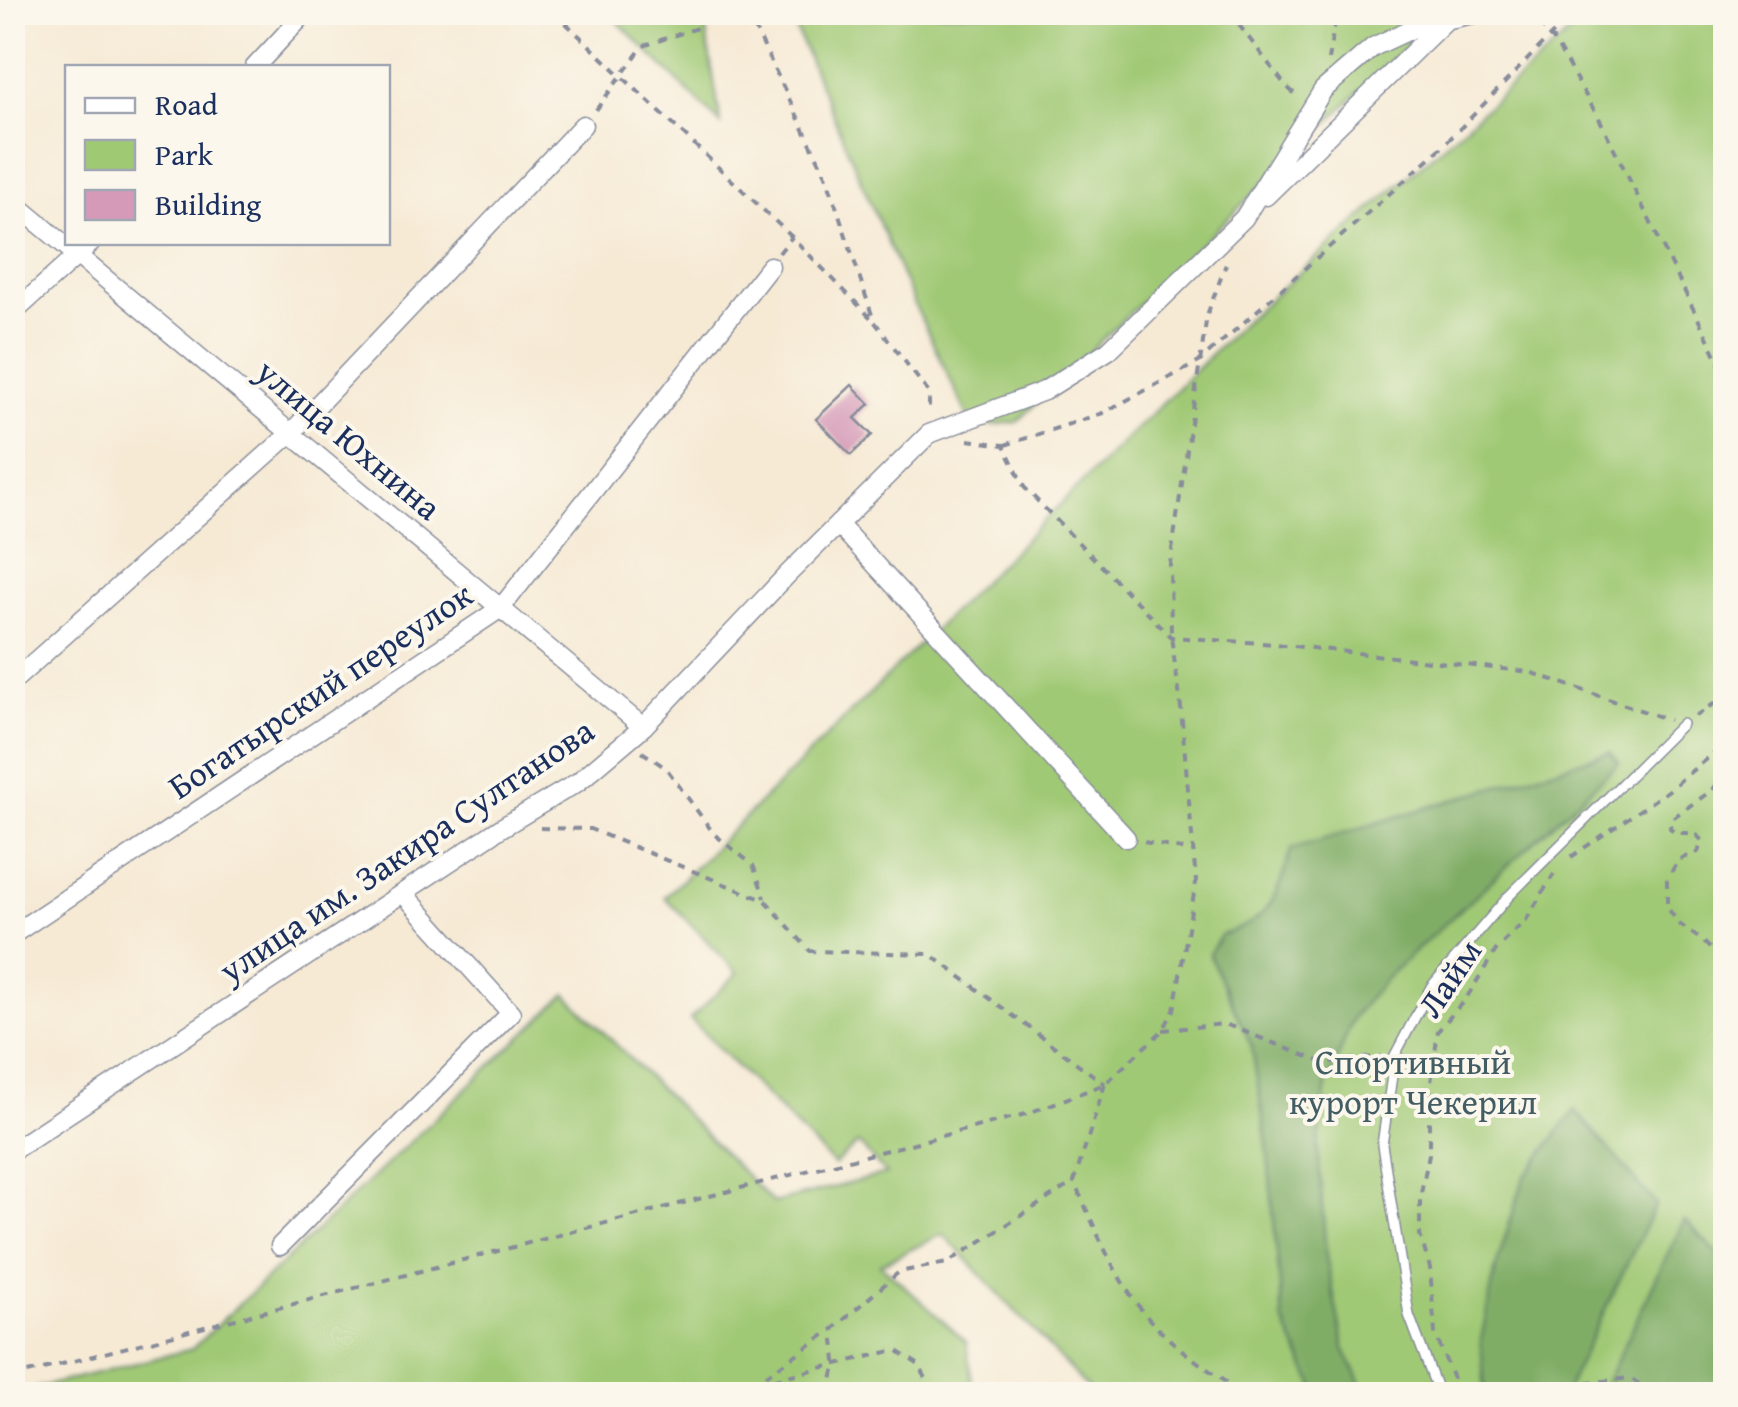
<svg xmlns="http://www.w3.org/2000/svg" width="1738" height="1407" viewBox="0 0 1738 1407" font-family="'Gentium Book Plus',serif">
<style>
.green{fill:#a0c974;stroke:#5e7c69;stroke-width:2.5}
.forest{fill:#80ad66;stroke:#4e6e62;stroke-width:2.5}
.building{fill:#d59ab8}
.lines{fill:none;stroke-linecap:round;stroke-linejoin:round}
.lane-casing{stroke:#888c9a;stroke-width:12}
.street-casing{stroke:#888c9a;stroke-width:21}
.path{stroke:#888c9a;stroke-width:4;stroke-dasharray:8 8;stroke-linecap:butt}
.lane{stroke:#fff;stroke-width:9}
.street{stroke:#fff;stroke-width:18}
.labels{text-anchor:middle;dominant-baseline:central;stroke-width:8;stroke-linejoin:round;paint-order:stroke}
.street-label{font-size:35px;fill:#1b2f5e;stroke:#fbf7ec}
.park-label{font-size:35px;fill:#435d65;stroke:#fbf7ec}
</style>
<rect width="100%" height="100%" fill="#fbf7ec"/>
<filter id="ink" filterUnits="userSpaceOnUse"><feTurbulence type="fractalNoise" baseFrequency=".01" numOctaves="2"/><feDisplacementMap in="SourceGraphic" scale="20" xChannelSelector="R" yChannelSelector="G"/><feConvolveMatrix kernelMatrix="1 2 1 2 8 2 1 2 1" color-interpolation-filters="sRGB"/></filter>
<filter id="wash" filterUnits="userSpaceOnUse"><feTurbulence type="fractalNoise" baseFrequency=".0048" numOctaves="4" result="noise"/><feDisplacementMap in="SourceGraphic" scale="40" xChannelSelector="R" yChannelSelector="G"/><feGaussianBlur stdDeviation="2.25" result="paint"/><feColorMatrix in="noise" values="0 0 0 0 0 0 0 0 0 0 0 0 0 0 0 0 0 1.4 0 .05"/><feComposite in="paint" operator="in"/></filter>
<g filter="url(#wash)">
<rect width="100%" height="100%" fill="#f6ead5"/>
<!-- green -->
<path class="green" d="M 609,13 L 703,13 L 721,124 Z
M 789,13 L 1441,13 L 1017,422 L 973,427 L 915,306 Z
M 1593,13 L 1725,13 L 1725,1394 L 1093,1394 L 943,1234 L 880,1264 L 966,1342 L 974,1394 L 13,1394 L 192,1349 L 566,994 L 773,1203 L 886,1174 L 858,1143 L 834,1165 L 690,1019 L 738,973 L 665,897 L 1247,319 Z"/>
<!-- forest -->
<path class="forest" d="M 1610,752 L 1619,763 L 1386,978 L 1354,1016 L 1327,1085 L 1318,1148 L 1326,1256 L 1344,1348 L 1366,1394 L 1318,1394 L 1283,1320 L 1267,1146 L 1252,1047 L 1209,954 L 1221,935 C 1272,921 1277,895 1291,849 Z
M 1575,1110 L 1656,1204 L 1564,1394 L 1485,1394 L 1481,1340 L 1496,1267 L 1524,1178 Z
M 1684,1220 L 1725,1260 L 1725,1394 L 1601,1394 Z"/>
<g id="blocks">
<!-- building -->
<path class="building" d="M 852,385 L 870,404 L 855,418 L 872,435 L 851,455 L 816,419 Z"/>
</g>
</g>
<g filter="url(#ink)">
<use href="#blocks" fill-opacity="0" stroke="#888c9a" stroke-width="2.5"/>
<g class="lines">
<!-- lane casing -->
<g class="lane-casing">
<path id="lane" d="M 1439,1394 L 1409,1315 L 1382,1145 L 1395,1055 L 1431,987 L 1509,896 L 1682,724"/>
</g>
<!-- street casing -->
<g class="street-casing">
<path id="street" d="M 254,68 L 306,12
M 1266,196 L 1444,22
M 12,201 L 643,727
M 12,314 L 92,242
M 838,524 L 1126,838
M 12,682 L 291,433 L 583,125
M 12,935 L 501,608 L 770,266
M 12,1151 L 501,828 L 578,782 L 643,727 L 787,575 L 929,434 L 1044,391 L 1109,350 L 1244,218 L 1323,90 L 1373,47 L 1420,25 L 1484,12
M 280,1246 L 511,1013 L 403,893"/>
</g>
<!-- path -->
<path class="path" d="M 554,12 L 792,237 L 871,318
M 747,12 L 826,175 L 874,321 L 929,393 L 929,413
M 1229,12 L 1285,85 L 1299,98
M 1528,12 L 1551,36 L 1600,120 L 1717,357 L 1726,383
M 1328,60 L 1337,12
M 596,110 L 643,46 L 697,28 L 710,12
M 779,253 L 792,237
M 968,440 L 1004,445 L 1024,487 L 1171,637 L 1275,644 L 1530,672 L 1669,720
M 1005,445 L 1103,413 L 1199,362 L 1440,149 L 1574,12
M 1695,716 L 1726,696
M 642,752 L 666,768 L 714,834 L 753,865 L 765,898
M 1726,770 L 1711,791 L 1671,819 L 1670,828 L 1677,833 L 1695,833 L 1702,841 L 1698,852 L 1678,860 L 1667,880 L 1667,907 L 1679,924 L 1703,941 L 1726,965
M 540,828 L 590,829 L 766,901 L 810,951 L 930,954 L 1105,1084
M 1144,842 L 1193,851
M 1571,857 L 1669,790 L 1718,749 L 1726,747
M 1163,1030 L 1225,1024 L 1324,1063 L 1380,1056
M 1105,1084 L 1074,1182 C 1094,1224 1111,1271 1140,1308 C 1166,1343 1207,1368 1242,1394
M 12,1377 L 1026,1114 L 1105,1084 L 1163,1030 L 1174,1010 L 1196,882 L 1180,698 L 1171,637 L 1170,564 L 1207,315 L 1226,264
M 758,1383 L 896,1350 L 919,1365 L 934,1394
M 739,1394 L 833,1329 L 899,1272 L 947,1263 L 1074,1182
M 829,1394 L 836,1362 L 833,1329
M 1459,1394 L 1435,1333 L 1430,1268 L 1420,1235 L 1420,1198 L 1429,1154 L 1429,1098 L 1438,1031 L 1467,997 L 1498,947 L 1526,920 L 1554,874
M 1573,1394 L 1587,1383 L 1630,1378 L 1655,1394"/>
<!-- lane -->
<use href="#lane" class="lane"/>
<!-- street -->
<use href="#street" class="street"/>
</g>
</g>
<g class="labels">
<!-- street labels -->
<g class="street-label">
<text transform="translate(349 439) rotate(40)">улица Юхнина</text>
<text transform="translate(320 690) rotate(-34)">Богатырский переулок</text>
<text transform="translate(406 850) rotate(-34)">улица им. Закира Султанова</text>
<text transform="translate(1449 978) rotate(-56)">Лайм</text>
</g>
<!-- park labels -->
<g class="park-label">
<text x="1413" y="1061">Спортивный<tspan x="1413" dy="40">курорт Чекерил</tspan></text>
</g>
</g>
<!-- margin -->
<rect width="1738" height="1407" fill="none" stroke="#fbf7ec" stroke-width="50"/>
<!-- legend -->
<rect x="65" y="65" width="325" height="180" fill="#fbf7ec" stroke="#a1a7b3" stroke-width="2.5"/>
<rect x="85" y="98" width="50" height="15" fill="#ffffff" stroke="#a1a7b3" stroke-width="2.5"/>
<text x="155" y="115" font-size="30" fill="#1b2f5e">Road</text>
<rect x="85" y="140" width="50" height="30" fill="#a0c974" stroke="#a1a7b3" stroke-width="2.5"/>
<text x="155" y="165" font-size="30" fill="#1b2f5e">Park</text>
<rect x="85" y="190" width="50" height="30" fill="#d59ab8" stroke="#a1a7b3" stroke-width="2.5"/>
<text x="155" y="215" font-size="30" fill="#1b2f5e">Building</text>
</svg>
